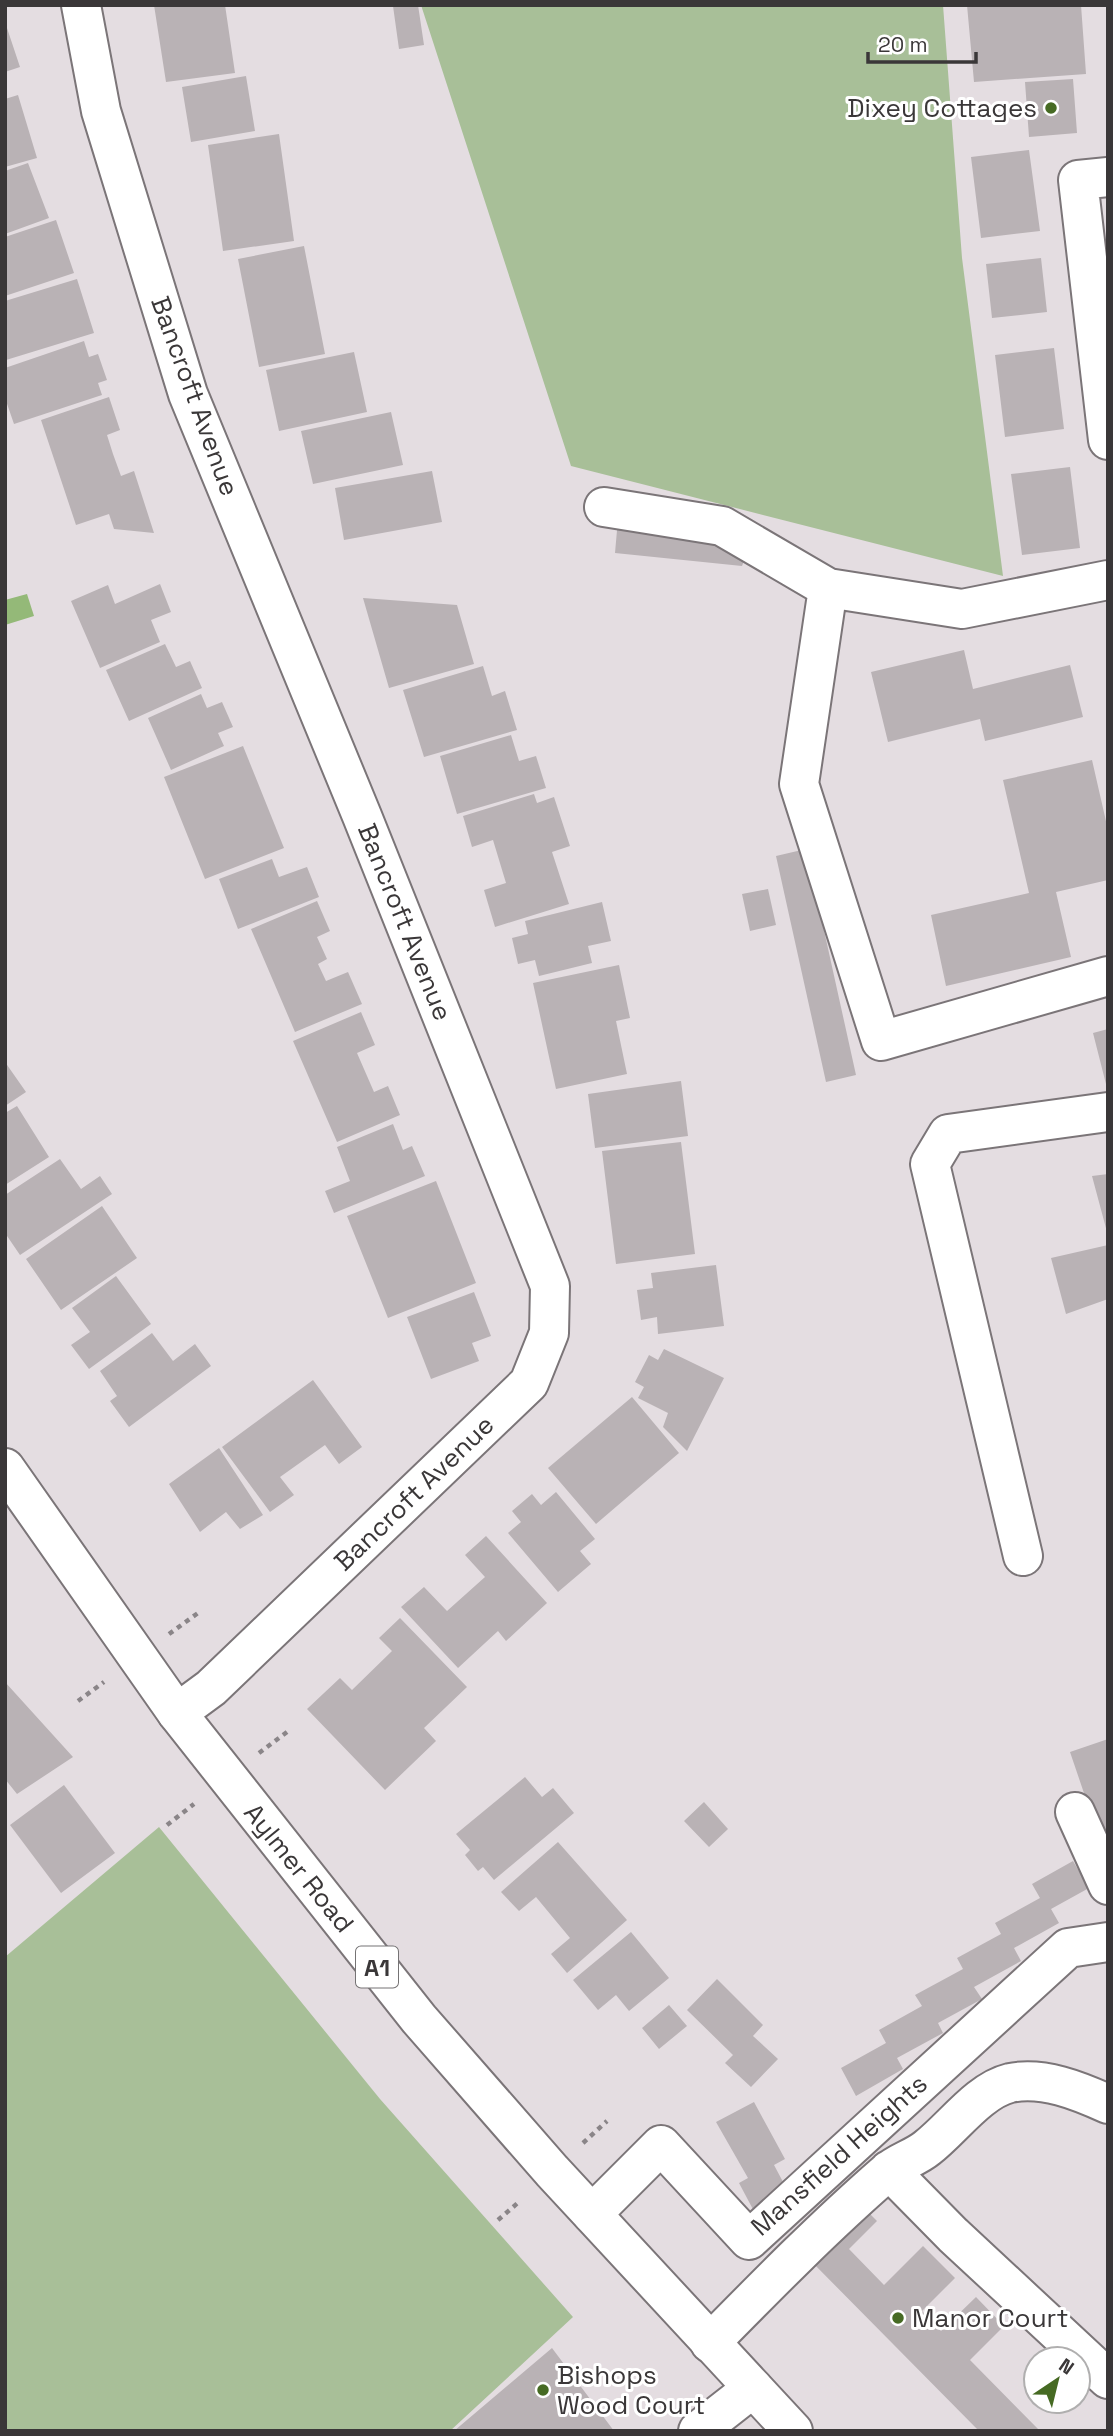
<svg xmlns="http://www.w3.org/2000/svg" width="1113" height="2436" viewBox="0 0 1113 2436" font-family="'Space Grotesk',sans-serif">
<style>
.green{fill:#a8bf98}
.water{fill:#94b978}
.building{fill:#b9b2b5}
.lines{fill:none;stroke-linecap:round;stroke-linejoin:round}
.minor-casing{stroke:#7b7578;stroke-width:42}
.highway-casing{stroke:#7b7578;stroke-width:42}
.path{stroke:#8a8588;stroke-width:4.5;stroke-dasharray:5 5;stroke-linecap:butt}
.minor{stroke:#fff;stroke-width:38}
.highway{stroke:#fff;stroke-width:38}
.poi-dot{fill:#466a23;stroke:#fff;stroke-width:2.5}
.labels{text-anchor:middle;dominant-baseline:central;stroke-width:6;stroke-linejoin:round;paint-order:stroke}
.shield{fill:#fff;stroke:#757374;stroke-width:2}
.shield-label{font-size:24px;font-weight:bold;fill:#3a3738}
.poi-label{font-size:26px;fill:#3a3738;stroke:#fff;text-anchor:start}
.street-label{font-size:26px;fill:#3a3738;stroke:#fff}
</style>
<rect width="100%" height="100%" fill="#e4dde1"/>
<!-- green -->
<path class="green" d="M 421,5 L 943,5 L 962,258 L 1003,576 L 571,466 Z
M 159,1827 L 380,2099 L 573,2317 L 450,2431 L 5,2431 L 5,1957 Z"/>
<!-- water -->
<path class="water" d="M 27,594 L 34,616 L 5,625 L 5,600 Z"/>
<!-- building -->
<path class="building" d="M 154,5 L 225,5 L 235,73 L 166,82 Z
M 398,5 L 418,5 L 424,45 L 399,49 L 393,6 Z
M 967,5 L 1081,5 L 1086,74 L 974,82 Z
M 5,22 L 20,67 L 5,72 Z
M 246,76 L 255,131 L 191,142 L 182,87 Z
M 1073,79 L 1077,133 L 1029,137 L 1025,82 Z
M 18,95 L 37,158 L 5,167 L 5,99 Z
M 279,134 L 294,241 L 223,251 L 208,145 Z
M 1029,150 L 1040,231 L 981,238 L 971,157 Z
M 28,163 L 49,218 L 5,234 L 5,171 Z
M 56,220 L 74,273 L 5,296 L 5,237 Z
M 304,246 L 325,354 L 259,367 L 238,259 Z
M 1041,258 L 1047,312 L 992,318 L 986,264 Z
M 77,279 L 94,333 L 6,360 L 5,301 Z
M 84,341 L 89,357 L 98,354 L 107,380 L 98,383 L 102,395 L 14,424 L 5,398 L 5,368 Z
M 1054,348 L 1064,429 L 1005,437 L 995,355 Z
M 354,352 L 367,412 L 279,431 L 266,370 Z
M 109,397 L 120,430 L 107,435 L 113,454 L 121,476 L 134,471 L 154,533 L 114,529 L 109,514 L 76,525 L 41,420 Z
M 391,412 L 403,465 L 313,484 L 301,431 Z
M 1070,467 L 1080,548 L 1022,555 L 1011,474 Z
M 432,471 L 442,522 L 344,540 L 335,488 Z
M 618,519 L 748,550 L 742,566 L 615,553 Z
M 160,584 L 171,612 L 151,620 L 160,642 L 100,668 L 71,601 L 108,585 L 115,604 Z
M 363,598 L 457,605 L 474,664 L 389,688 Z
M 165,644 L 176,667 L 190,661 L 202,688 L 129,721 L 106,670 Z
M 964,650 L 973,689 L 1070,665 L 1083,717 L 985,741 L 980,719 L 888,742 L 871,672 Z
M 483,666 L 492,696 L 505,691 L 517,730 L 424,757 L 403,690 Z
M 201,694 L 207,708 L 222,702 L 233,727 L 218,733 L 224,746 L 171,770 L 148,718 Z
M 511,735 L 519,761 L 536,756 L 546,788 L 457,814 L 440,756 Z
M 243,746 L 284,848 L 205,879 L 164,777 Z
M 1092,760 L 1108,830 L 1108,880 L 1056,892 L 1071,957 L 946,986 L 931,915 L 1029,893 L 1003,780 Z
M 534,794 L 537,803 L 554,797 L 570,846 L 552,852 L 569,904 L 495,927 L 484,890 L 506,883 L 493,840 L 472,847 L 463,816 Z
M 806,849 L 856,1075 L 826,1082 L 776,856 Z
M 272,859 L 279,877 L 307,867 L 319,897 L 238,929 L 219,879 Z
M 768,889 L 776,925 L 750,931 L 742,894 Z
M 317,901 L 330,931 L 317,937 L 327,959 L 318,964 L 326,981 L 348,972 L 362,1004 L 295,1032 L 251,929 Z
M 602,902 L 611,941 L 588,946 L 592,963 L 539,976 L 535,960 L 518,964 L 512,938 L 528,934 L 525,921 Z
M 619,965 L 630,1018 L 616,1021 L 627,1074 L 556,1089 L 533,983 Z
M 361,1012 L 375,1045 L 357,1053 L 374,1092 L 388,1086 L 400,1115 L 337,1142 L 293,1041 Z
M 1108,1029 L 1108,1088 L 1107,1088 L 1093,1033 Z
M 5,1062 L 26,1092 L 5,1106 Z
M 681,1081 L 688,1136 L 595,1148 L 588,1094 Z
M 17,1106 L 49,1157 L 5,1185 L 5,1113 Z
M 393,1124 L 403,1150 L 412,1146 L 425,1176 L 334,1213 L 325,1191 L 350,1181 L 337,1147 Z
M 681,1142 L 695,1254 L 616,1264 L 602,1151 Z
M 60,1159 L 81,1189 L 100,1176 L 112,1194 L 20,1255 L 5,1233 L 5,1195 Z
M 1108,1174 L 1108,1232 L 1107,1232 L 1092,1176 Z
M 436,1181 L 476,1283 L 388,1318 L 347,1216 Z
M 102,1206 L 137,1258 L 61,1310 L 26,1259 Z
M 1108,1245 L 1108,1299 L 1066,1314 L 1051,1258 Z
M 716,1265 L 724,1326 L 658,1334 L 657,1317 L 641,1320 L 637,1290 L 653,1288 L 651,1273 Z
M 116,1276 L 151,1324 L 89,1369 L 71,1345 L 90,1332 L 72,1308 Z
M 474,1292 L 491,1336 L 472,1343 L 479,1361 L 431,1379 L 407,1317 Z
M 152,1333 L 173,1361 L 195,1344 L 211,1366 L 129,1427 L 110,1401 L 117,1396 L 100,1371 Z
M 664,1349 L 724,1378 L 687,1451 L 663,1427 L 668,1413 L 638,1398 L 644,1387 L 635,1382 L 649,1355 L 658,1360 Z
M 313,1380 L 362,1447 L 339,1464 L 325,1445 L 280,1477 L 294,1495 L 270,1512 L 222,1447 Z
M 632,1397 L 679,1453 L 596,1524 L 548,1468 Z
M 219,1448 L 263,1515 L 240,1529 L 226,1512 L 200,1532 L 169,1484 Z
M 556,1492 L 595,1539 L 580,1551 L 591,1564 L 558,1592 L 508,1533 L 521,1522 L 512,1511 L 532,1494 L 541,1505 Z
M 486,1536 L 547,1603 L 506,1641 L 498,1631 L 458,1668 L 401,1607 L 424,1587 L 447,1611 L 485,1577 L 465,1555 Z
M 400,1618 L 467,1687 L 424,1728 L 436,1741 L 385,1790 L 307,1709 L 340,1678 L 352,1690 L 392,1651 L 379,1638 Z
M 5,1682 L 73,1757 L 17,1794 L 5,1779 Z
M 1108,1739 L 1108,1844 L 1102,1846 L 1070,1752 Z
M 525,1777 L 542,1797 L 553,1788 L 574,1813 L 494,1880 L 483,1867 L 478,1871 L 465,1855 L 470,1850 L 456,1834 Z
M 64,1785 L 115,1853 L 61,1893 L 10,1825 Z
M 704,1802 L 728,1829 L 709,1847 L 684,1821 Z
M 558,1842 L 627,1920 L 567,1973 L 551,1954 L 570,1938 L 536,1897 L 519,1911 L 501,1892 Z
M 1073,1861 L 1089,1888 L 1051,1909 L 1059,1923 L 1014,1948 L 1021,1961 L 974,1987 L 982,1999 L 938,2023 L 943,2033 L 897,2058 L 903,2069 L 856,2096 L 841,2068 L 886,2043 L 879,2030 L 922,2006 L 915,1995 L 963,1969 L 957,1958 L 1001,1934 L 995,1923 L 1040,1898 L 1032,1884 Z
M 631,1932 L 669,1978 L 629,2011 L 616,1995 L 598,2010 L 573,1980 Z
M 717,1979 L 763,2025 L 753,2036 L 778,2059 L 751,2087 L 725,2063 L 733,2055 L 687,2010 Z
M 669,2005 L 687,2026 L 659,2049 L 642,2028 Z
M 754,2102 L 785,2159 L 774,2165 L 790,2195 L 756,2215 L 739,2183 L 748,2178 L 716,2122 Z
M 861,2205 L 877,2221 L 849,2249 L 884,2285 L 923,2246 L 955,2278 L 922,2311 L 941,2331 L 976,2297 L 1004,2326 L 970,2360 L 1040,2431 L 979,2431 L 808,2258 Z
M 552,2348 L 614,2431 L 454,2431 Z"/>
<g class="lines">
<!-- minor casing -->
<g class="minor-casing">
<path id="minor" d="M 81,5 L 101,111 L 188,394 L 362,816 L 550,1286 L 549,1333 L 529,1383 L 211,1688 L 177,1713
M 1108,177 L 1078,180 L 1108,440
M 604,507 L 722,526 L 828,588 L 962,609 L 1108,580
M 828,588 L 799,784 L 881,1041 L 1108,976
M 1023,1556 L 930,1164 L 948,1134 L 1108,1112
M 1075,1812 L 1108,1885
M 889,2170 L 953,2235 L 1108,2379
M 592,2214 L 661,2145 L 749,2240 L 1068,1948 L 1108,1942
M 710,2343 C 767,2285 825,2226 886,2173 C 898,2162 915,2158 927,2148 C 953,2128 978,2091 1010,2083 C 1043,2076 1079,2091 1108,2104
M 698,2431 L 753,2388"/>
</g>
<!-- highway casing -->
<g class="highway-casing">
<path id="highway" d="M 5,1468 L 177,1713 L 419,2019 L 552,2171 L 793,2431"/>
</g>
<!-- path -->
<path class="path" d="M 169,1634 L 198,1613
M 78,1701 L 104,1682
M 259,1753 L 287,1732
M 167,1825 L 194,1804
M 583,2143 L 607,2121
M 498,2220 L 520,2201"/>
<!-- minor -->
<use href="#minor" class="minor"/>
<!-- highway -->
<use href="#highway" class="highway"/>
</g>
<!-- markers -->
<g class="poi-dot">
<circle cx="1051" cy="108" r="7"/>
<circle cx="898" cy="2318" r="7"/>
<circle cx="543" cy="2390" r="7"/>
</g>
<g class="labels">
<!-- shield labels -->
<rect class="shield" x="356" y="1946.5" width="42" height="41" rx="5"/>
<g class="shield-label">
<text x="377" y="1967">A1</text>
</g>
<!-- poi labels -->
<g class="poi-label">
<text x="1037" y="108" text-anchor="end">Dixey Cottages</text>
<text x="912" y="2318">Manor Court</text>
<text x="557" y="2375">Bishops<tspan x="557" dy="30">Wood Court</tspan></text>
</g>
<!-- street labels -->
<g class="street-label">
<text transform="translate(195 396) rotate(70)">Bancroft Avenue</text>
<text transform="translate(405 922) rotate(68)">Bancroft Avenue</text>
<text transform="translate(414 1493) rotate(-44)">Bancroft Avenue</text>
<text transform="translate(299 1868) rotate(51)">Aylmer Road</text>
<text transform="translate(839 2155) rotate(-42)">Mansfield Heights</text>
</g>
</g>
<!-- border -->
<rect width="1113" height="2436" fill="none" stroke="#3a3738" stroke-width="14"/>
<!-- north arrow -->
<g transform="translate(1057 2380) rotate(35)"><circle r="33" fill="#ffffff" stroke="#b0afaf" stroke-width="2"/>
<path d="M0-5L12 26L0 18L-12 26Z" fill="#466a23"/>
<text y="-10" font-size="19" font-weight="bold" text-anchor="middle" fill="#3a3738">N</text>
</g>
<!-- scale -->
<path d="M868 52v10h108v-10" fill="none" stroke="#3a3738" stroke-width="3.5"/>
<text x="878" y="52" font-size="21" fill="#3a3738" stroke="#ffffff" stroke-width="5" paint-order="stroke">20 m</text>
</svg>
